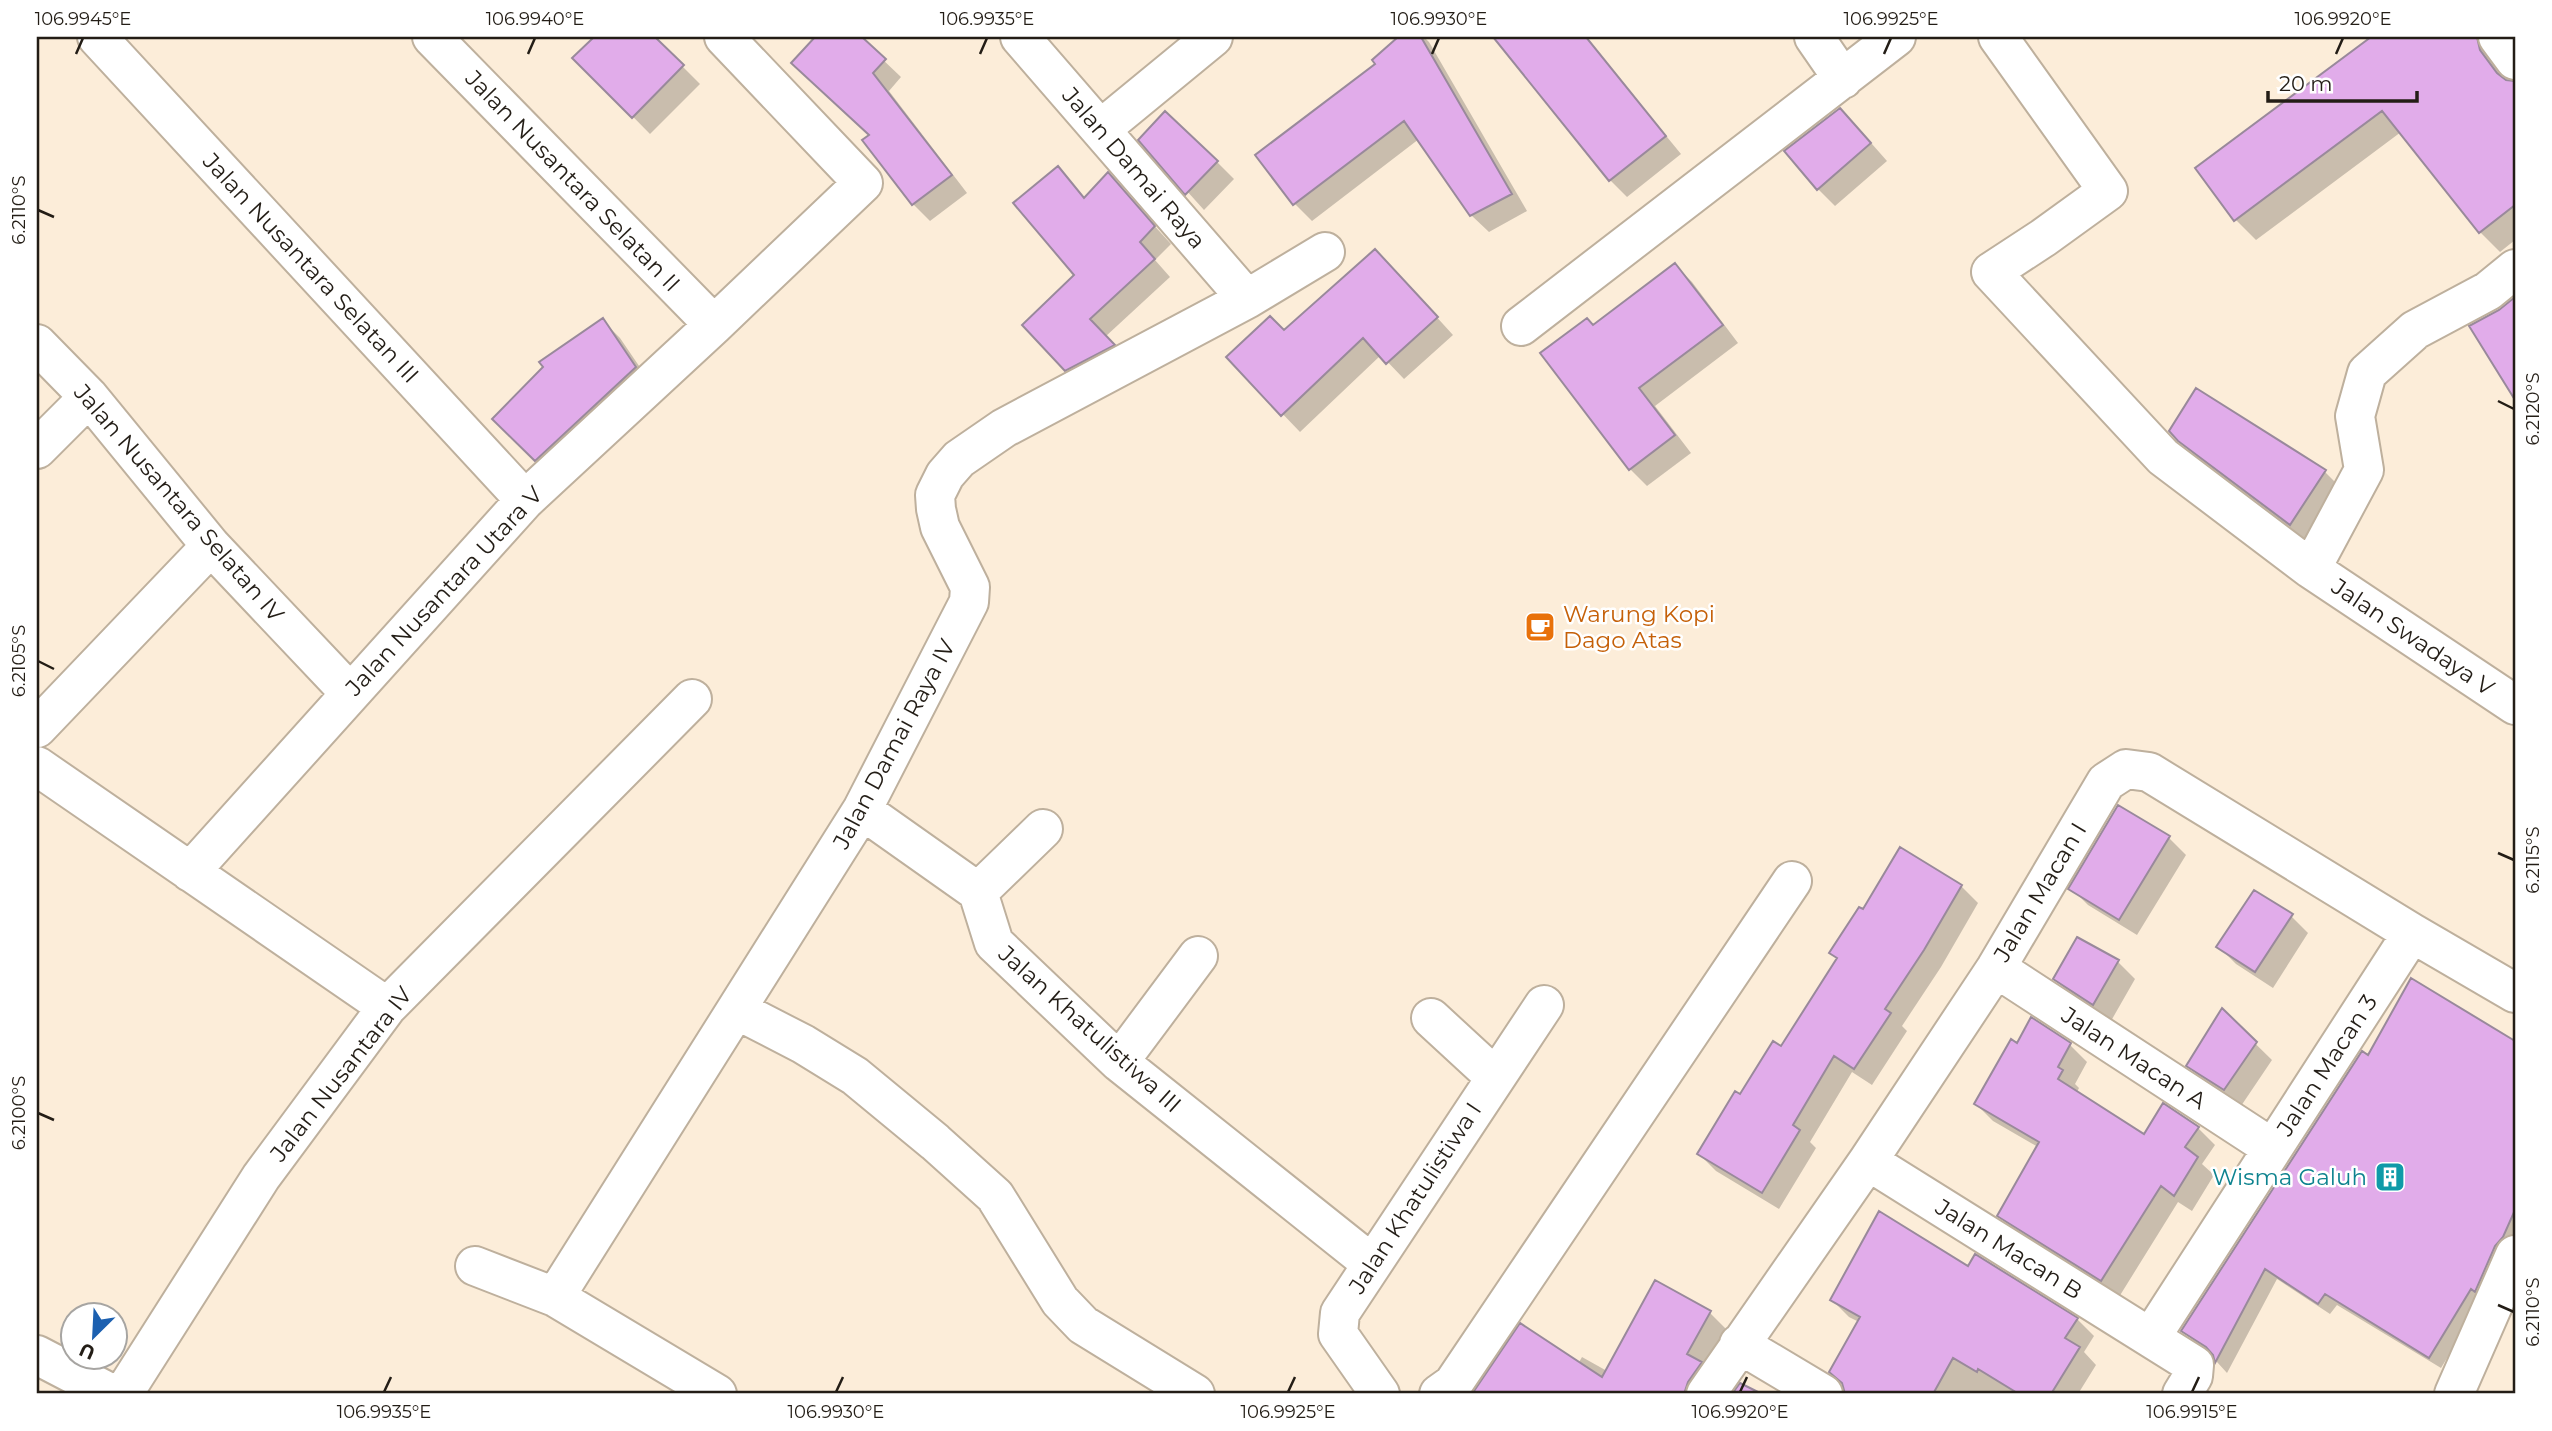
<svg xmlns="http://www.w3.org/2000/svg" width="2552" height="1431" viewBox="0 0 2552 1431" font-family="Montserrat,sans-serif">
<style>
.shadow{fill:#0003}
.building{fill:#e1acea;stroke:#99899b;stroke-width:2}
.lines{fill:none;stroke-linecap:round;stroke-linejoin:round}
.street-casing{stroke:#beb09d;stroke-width:42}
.street{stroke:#fff;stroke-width:38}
.ticks{fill:none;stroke:#231d16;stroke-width:2.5}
.labels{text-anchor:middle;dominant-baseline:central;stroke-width:5;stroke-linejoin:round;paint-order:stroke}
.street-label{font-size:23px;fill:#231d16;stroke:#fff}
.food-label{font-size:23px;fill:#c56008;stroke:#fff;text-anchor:start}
.culture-label{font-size:23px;fill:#0d838f;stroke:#fff;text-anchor:end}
.neatline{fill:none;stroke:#231d16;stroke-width:2.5}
.ticks-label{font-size:18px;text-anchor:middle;fill:#231d16}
</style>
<rect width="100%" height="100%" fill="#fcedd9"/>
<!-- shadow -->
<path class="shadow" d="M 597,37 L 653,37 L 700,84 L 650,134 L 575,58 Z
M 817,37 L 859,37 L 901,77 L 889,91 L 967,193 L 930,221 L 913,204 L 871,136 L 793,63 Z
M 1400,37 L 1424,37 L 1429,42 L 1527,211 L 1489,232 L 1471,215 L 1419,139 L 1312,221 L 1295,204 L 1257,156 L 1378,64 L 1375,60 Z
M 1495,37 L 1540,37 L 1554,52 L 1574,37 L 1585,37 L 1681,154 L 1627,197 L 1610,180 Z
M 2374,37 L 2511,37 L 2496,60 L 2507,82 L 2515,83 L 2515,144 L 2508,149 L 2515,158 L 2515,240 L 2500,252 L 2480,232 L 2401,132 L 2256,240 L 2236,220 L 2197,169 Z
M 1857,127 L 1887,161 L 1835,206 L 1818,189 Z
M 1141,140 L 1217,162 L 1234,179 L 1204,210 Z
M 1058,169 L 1086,199 L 1108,175 L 1171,244 L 1155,260 L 1170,277 L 1105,337 L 1130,362 L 1084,387 L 1067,369 L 1076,275 Z
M 1675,265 L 1692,282 L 1738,343 L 1655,406 L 1691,453 L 1647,486 L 1630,469 L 1594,327 Z
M 1392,268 L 1453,335 L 1404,379 L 1381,355 L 1300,432 L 1228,357 L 1284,332 Z
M 2515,298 L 2515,397 L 2472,326 L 2503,309 Z
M 603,321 L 620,338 L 652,385 L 553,476 L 495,419 Z
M 2171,431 L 2325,472 L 2342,489 L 2307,541 L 2197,458 Z
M 2118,808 L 2169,838 L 2186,855 L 2137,935 L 2088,905 L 2071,888 Z
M 1961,886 L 1978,903 L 1941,967 L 1902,1026 L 1907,1031 L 1872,1085 L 1852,1072 L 1810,1142 L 1816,1148 L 1779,1209 L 1716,1171 L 1699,1154 L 1741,1096 L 1782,1048 L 1838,959 L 1831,953 Z
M 2291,916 L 2308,933 L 2273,988 L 2236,964 L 2219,947 Z
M 2077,939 L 2118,962 L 2135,979 L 2111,1021 L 2072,996 L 2055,979 Z
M 2411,980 L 2515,1042 L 2515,1246 L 2441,1368 L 2337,1305 L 2330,1314 L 2277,1279 L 2227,1373 L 2217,1362 L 2215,1355 L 2195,1342 L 2183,1331 L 2368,1057 Z
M 2222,1011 L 2272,1060 L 2241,1106 L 2205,1083 L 2188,1066 Z
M 2032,1020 L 2070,1045 L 2087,1062 L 2075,1084 L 2079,1088 L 2077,1092 L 2145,1136 L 2198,1128 L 2215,1145 L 2202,1164 L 2214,1175 L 2192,1211 L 2178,1202 L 2119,1297 L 2016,1233 L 1999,1216 L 2038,1147 L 1993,1121 L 1976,1104 L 2017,1045 Z
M 1969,1268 L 2077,1319 L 2094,1336 L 2084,1352 L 2096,1365 L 2078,1394 L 1846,1394 L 1844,1385 L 1859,1322 L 1849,1317 L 1832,1300 Z
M 1710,1313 L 1727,1330 L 1706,1368 L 1708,1394 L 1475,1394 L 1521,1326 L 1578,1364 L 1582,1357 L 1607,1371 Z"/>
<!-- building -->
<path class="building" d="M 594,37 L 655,37 L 684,65 L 632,118 L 572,58 Z
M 815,37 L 862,37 L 886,59 L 873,73 L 952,175 L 912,205 L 862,140 L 869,135 L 791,63 Z
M 1398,37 L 1421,37 L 1512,194 L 1470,216 L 1404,121 L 1293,205 L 1255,155 L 1375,64 L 1372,60 Z
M 1493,37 L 1586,37 L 1666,136 L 1609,181 Z
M 2371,37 L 2477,37 L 2480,50 L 2497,73 L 2506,80 L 2515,81 L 2515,205 L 2479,233 L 2382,111 L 2234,221 L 2195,168 Z
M 1840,108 L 1871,143 L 1817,190 L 1784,151 Z
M 1165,111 L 1218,161 L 1185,195 L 1138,140 Z
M 1058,166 L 1084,198 L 1108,172 L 1155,226 L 1140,242 L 1155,259 L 1090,319 L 1115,345 L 1065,371 L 1022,325 L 1074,275 L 1013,203 Z
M 1375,249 L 1438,317 L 1386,364 L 1363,338 L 1281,416 L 1226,357 L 1270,316 L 1284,330 Z
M 1675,263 L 1723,325 L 1639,388 L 1675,435 L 1629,470 L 1540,353 L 1587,318 L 1593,325 Z
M 2515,297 L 2515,400 L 2469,326 L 2499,310 Z
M 603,318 L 636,367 L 535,461 L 492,419 L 543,367 L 539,362 Z
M 2196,388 L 2326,470 L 2290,525 L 2178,441 L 2169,431 Z
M 2118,805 L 2170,836 L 2119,920 L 2068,889 Z
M 1900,847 L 1962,885 L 1924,950 L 1885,1009 L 1891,1013 L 1854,1069 L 1834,1056 L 1793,1125 L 1800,1130 L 1762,1193 L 1697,1154 L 1735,1091 L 1740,1094 L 1773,1041 L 1781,1046 L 1837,958 L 1829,953 L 1859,907 L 1863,909 Z
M 2254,890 L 2293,914 L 2255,972 L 2216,947 Z
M 2077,937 L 2119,960 L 2093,1005 L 2053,979 Z
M 2411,978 L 2515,1041 L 2515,1210 L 2503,1237 L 2495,1246 L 2475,1292 L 2471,1289 L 2429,1358 L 2325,1294 L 2318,1304 L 2265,1269 L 2215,1363 L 2213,1355 L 2206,1347 L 2181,1331 L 2362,1051 L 2368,1055 Z
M 2222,1008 L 2257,1042 L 2224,1090 L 2186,1066 Z
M 2031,1017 L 2071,1043 L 2058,1067 L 2063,1070 L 2058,1079 L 2144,1134 L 2163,1103 L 2199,1127 L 2185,1147 L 2198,1157 L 2174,1196 L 2161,1186 L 2101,1281 L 1997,1216 L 2039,1142 L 1974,1104 L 2011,1039 L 2017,1043 Z
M 1879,1211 L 1968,1266 L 1975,1254 L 2078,1318 L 2065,1338 L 2080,1347 L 2051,1394 L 2019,1394 L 1978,1369 L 1977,1372 L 1953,1358 L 1933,1394 L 1845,1394 L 1842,1383 L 1829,1372 L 1860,1317 L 1830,1300 Z
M 1655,1280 L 1711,1311 L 1687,1354 L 1702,1362 L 1688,1382 L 1684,1394 L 1472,1394 L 1520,1323 L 1602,1377 Z
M 1740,1383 L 1762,1394 L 1732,1394 Z"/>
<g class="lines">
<!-- street casing -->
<g class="street-casing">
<path id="street" d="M 97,37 L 525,500
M 432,37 L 714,325
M 1020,37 L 1247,299
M 1814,37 L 1843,79
M 1998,37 L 2108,191 L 2043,238 L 1991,272 L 2163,457 L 2311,569 L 2515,705
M 2498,37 L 2515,60
M 1101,129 L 1213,37
M 1521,326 L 1896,37
M 37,344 L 89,397 L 211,546 L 350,693
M 37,449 L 89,397
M 2311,569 L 2364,470 L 2355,416 L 2367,373 L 2415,330 L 2488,291 L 2515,269
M 37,728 L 211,546
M 37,766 L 387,1007
M 862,810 L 978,892 L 994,943 L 1119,1062 L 1371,1263
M 190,872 L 525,500 L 714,325 L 863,183 L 724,37
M 978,892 L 1043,829
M 1996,968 L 2272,1148
M 737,1010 L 803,1044 L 855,1076 L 935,1142 L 995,1196 L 1060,1301 L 1083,1325 L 1195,1394
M 1431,1018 L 1495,1077
M 1119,1062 L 1198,956
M 1868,1161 L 2194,1365 L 2193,1376 L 2182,1394
M 475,1266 L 555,1297 L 717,1394
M 555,1297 L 862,810 L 969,602 L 970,587 L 940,527 L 936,509 L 935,495 L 945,475 L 959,459 L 1004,428 L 1247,299 L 1325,252
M 2151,1337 L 2412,933
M 1739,1344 L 1823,1394
M 37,1355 L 112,1394
M 123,1394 L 261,1177 L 387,1007 L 692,699
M 1380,1394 L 1338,1334 L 1340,1313 L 1544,1005
M 1439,1394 L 1453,1384 L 1792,881
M 1706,1394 L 1868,1161 L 1996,968 L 2106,782 L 2126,769 L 2149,772 L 2412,933 L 2515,993
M 2454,1394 L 2515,1255"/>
</g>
<!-- street -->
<use href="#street" class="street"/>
</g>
<!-- ticks -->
<path class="ticks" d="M 76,54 L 83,38M 528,54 L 535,38M 980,54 L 987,38M 1432,54 L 1439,38M 1884,54 L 1891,38M 2336,54 L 2343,38M 38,210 L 54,217M 2498,401 L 2514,409M 38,661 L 54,669M 2498,853 L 2514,860M 38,1113 L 54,1120M 2498,1305 L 2514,1312M 384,1392 L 391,1377M 836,1392 L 843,1377M 1288,1392 L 1295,1377M 1740,1392 L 1747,1377M 2192,1392 L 2199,1377"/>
<!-- icons -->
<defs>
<g id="cafe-square" transform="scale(1.575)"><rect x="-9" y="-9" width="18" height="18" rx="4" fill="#e8710a" stroke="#fff"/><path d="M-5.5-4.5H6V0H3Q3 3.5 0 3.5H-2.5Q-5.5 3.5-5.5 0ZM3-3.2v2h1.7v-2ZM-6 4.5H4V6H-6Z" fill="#fff"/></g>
<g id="building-square" transform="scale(1.575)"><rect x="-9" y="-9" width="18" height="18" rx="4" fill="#0f9aa8" stroke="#fff"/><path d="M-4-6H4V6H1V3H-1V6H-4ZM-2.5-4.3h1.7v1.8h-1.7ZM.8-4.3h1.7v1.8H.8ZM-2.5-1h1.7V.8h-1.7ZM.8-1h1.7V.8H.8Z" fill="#fff"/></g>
</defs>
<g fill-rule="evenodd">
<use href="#cafe-square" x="1540" y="627"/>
<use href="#building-square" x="2390" y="1177"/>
</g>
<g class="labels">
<!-- street labels -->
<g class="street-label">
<text transform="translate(1134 168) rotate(49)">Jalan Damai Raya</text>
<text transform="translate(573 181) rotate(46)">Jalan Nusantara Selatan II</text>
<text transform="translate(311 268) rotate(47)">Jalan Nusantara Selatan III</text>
<text transform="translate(179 503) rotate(49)">Jalan Nusantara Selatan IV</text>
<text transform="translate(444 591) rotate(-47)">Jalan Nusantara Utara V</text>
<text transform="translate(2413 637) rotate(34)">Jalan Swadaya V</text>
<text transform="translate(894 744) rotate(-62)">Jalan Damai Raya IV</text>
<text transform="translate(2040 892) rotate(-59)">Jalan Macan I</text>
<text transform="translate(1090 1029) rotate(42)">Jalan Khatulistiwa III</text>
<text transform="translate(2134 1058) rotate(33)">Jalan Macan A</text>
<text transform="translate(2327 1065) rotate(-57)">Jalan Macan 3</text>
<text transform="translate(341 1074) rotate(-52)">Jalan Nusantara IV</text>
<text transform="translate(1415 1198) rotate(-57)">Jalan Khatulistiwa I</text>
<text transform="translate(2009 1249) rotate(32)">Jalan Macan B</text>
</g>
<!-- food labels -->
<g class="food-label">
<text x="1563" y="614">Warung Kopi<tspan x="1563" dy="26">Dago Atas</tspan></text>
</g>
<!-- culture labels -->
<g class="culture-label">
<text x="2367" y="1177">Wisma Galuh</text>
</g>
</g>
<!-- border -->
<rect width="2552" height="1431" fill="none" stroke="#ffffff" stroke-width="77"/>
<!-- north arrow -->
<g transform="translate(94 1336) rotate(204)"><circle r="33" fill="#ffffff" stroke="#a7a5a2" stroke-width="2"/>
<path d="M0-5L12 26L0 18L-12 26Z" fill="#1c60b0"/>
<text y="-10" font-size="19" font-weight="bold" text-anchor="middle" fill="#231d16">U</text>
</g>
<!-- scale -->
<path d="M2268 91v10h149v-10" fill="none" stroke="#231d16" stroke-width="3.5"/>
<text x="2279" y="91" font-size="21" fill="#231d16" stroke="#ffffff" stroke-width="5" paint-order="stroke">20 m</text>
<rect x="38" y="38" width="2476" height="1354" class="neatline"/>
<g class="ticks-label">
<text x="83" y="25">106.9945°E</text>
<text x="535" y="25">106.9940°E</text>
<text x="987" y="25">106.9935°E</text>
<text x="1439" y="25">106.9930°E</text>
<text x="1891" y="25">106.9925°E</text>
<text x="2343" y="25">106.9920°E</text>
<text transform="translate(19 210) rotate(-90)" y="6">6.2110°S</text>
<text transform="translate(2533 409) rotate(-90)" y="6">6.2120°S</text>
<text transform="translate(19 661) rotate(-90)" y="6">6.2105°S</text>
<text transform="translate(2533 860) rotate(-90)" y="6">6.2115°S</text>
<text transform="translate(19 1113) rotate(-90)" y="6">6.2100°S</text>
<text transform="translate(2533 1312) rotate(-90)" y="6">6.2110°S</text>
<text x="384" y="1418">106.9935°E</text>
<text x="836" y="1418">106.9930°E</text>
<text x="1288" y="1418">106.9925°E</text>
<text x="1740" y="1418">106.9920°E</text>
<text x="2192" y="1418">106.9915°E</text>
</g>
</svg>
